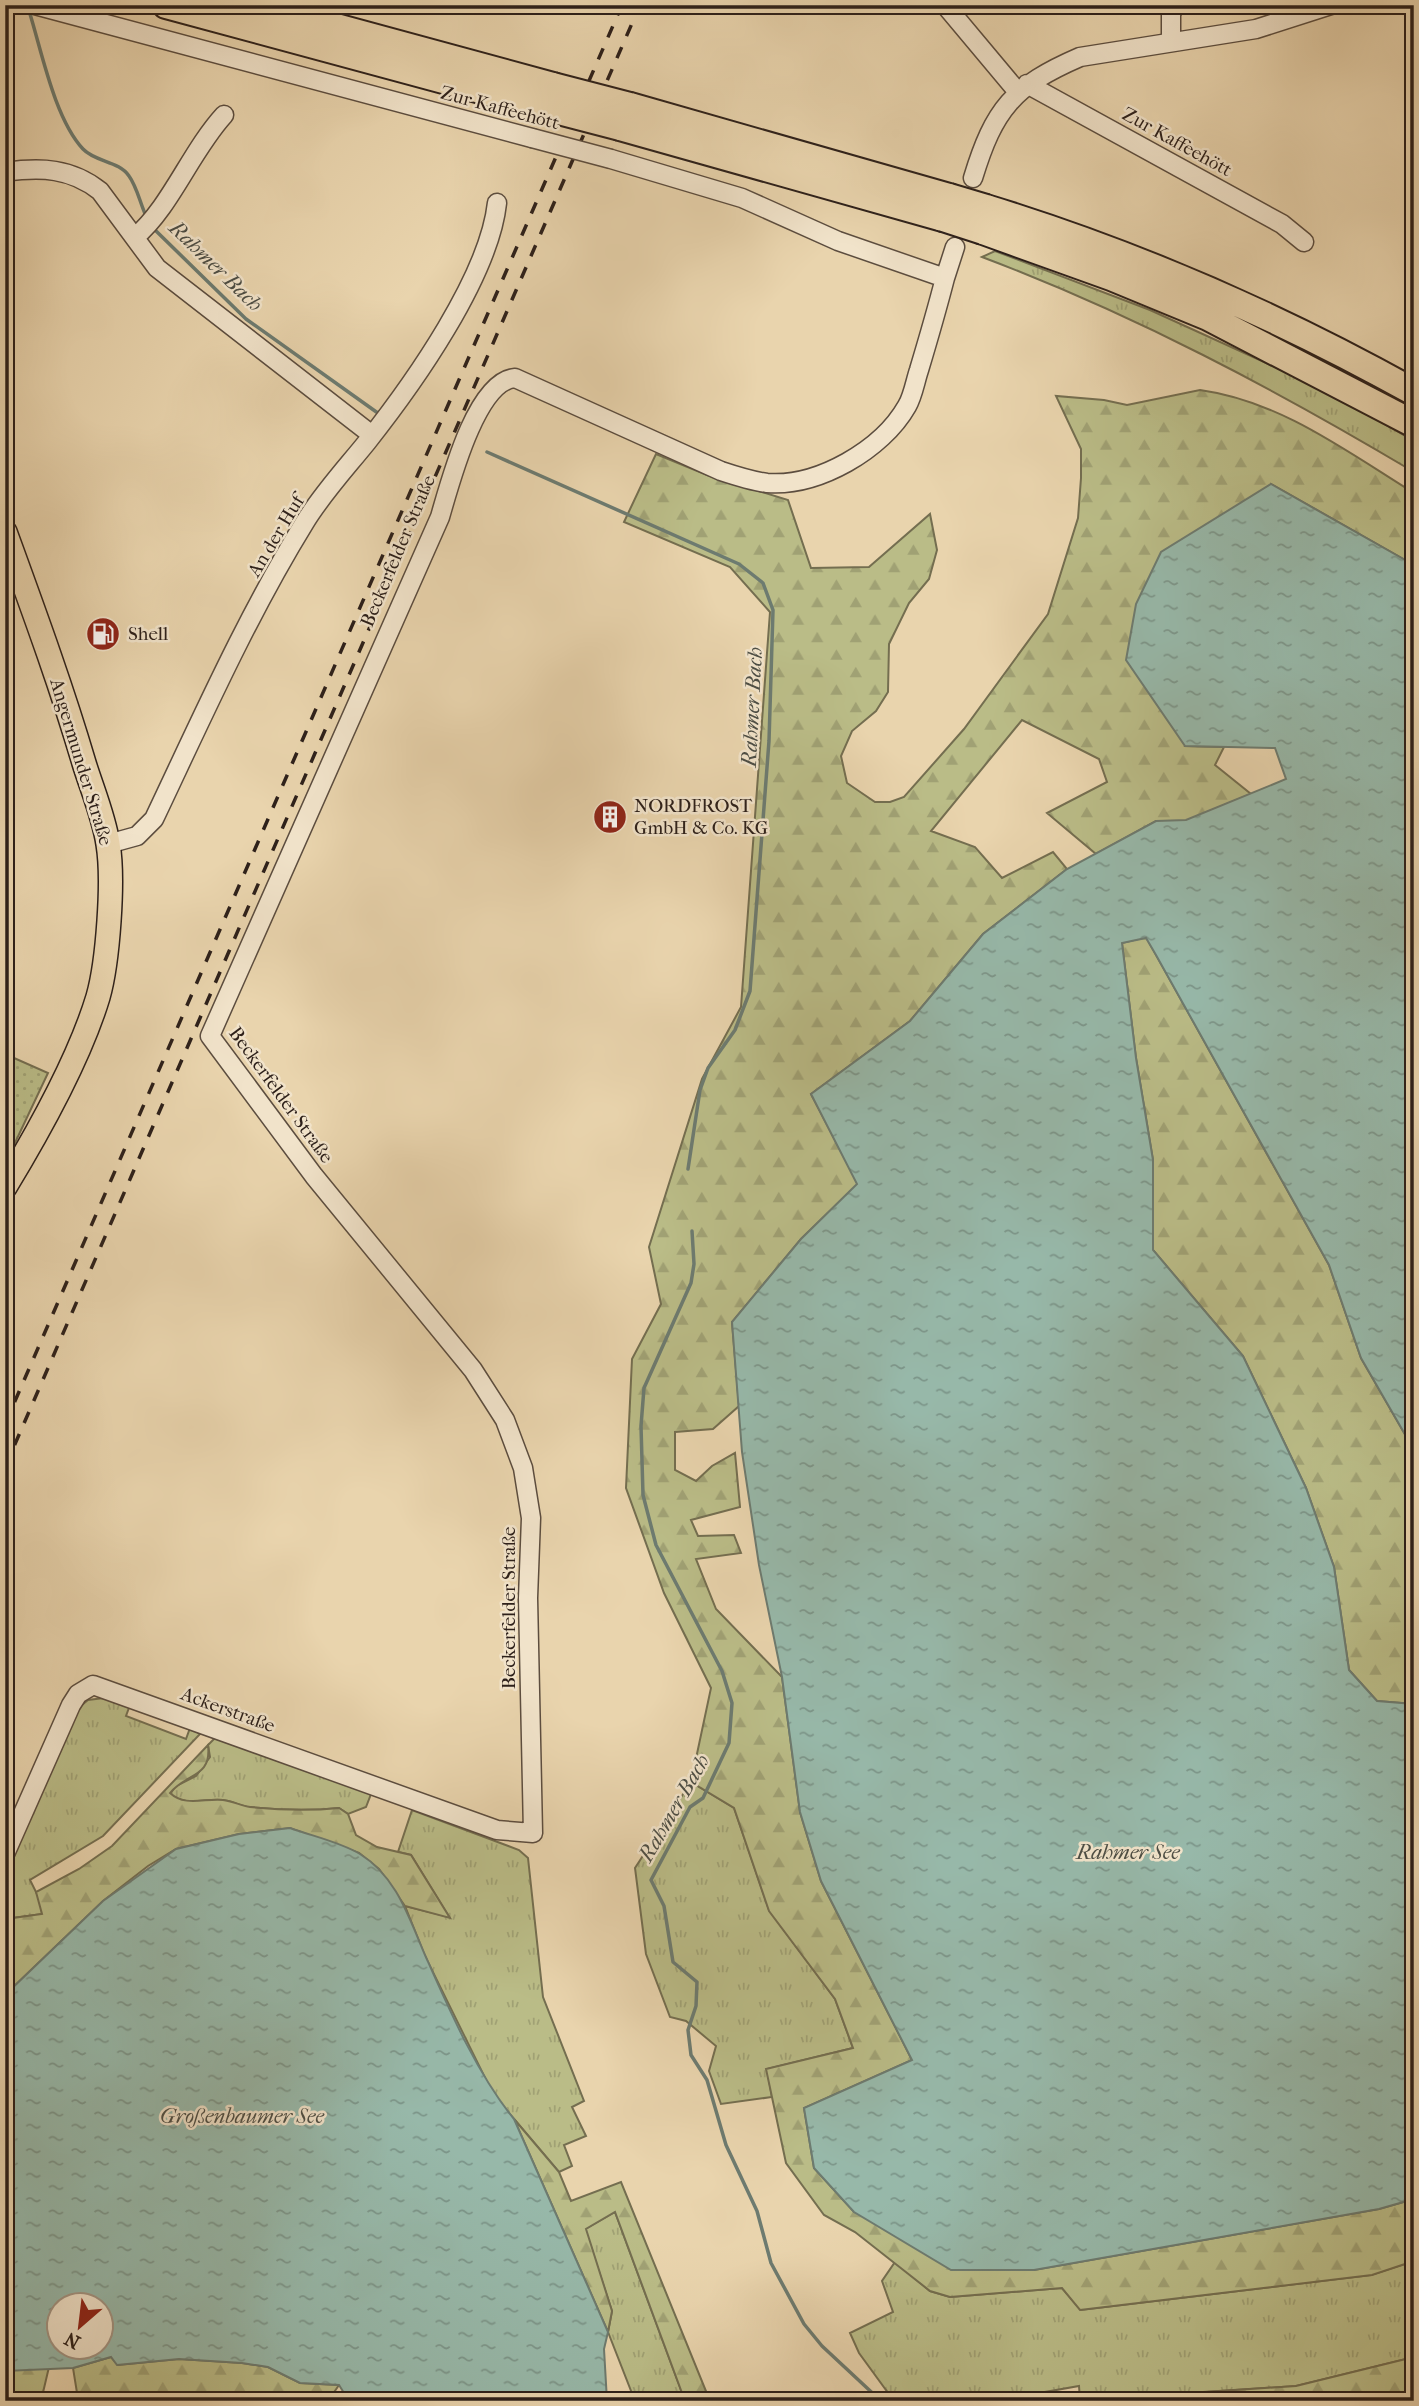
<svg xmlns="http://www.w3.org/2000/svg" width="1419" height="2406" viewBox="0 0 1419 2406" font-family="'IM FELL French Canon',serif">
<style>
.grass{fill:url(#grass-tufts);stroke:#746e50;stroke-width:2}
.forest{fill:url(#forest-firs);stroke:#746e50;stroke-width:2}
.garden{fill:url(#garden-dots);stroke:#746e50;stroke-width:2}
.water{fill:url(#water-ripples);stroke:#6d7b70;stroke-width:2;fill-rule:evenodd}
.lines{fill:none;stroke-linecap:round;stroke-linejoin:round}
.stream{stroke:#6d7b70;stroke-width:3.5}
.minor-casing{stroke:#5c4d3f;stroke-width:21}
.major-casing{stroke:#2d201a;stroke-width:26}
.highway-casing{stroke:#2d201a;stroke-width:30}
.minor{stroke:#f1e3ca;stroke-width:18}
.major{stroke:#e9d4ad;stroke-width:23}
.highway{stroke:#e9d4ad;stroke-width:26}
.rail{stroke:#2d201a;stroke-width:3.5;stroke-dasharray:12 12;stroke-linecap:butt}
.minor-bridge-casing{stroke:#5c4d3f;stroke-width:21;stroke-linecap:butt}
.highway-bridge-casing{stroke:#2d201a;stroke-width:30;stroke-linecap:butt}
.minor-bridge{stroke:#f1e3ca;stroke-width:18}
.highway-bridge{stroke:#e9d4ad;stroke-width:26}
.labels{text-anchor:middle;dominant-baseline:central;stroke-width:5;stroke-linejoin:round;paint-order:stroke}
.street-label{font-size:19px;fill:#2d201a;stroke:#f1e3ca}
.poi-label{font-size:19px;fill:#2d201a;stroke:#f1e3ca;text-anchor:start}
.water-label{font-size:21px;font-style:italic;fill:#4d4e45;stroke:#f1e3ca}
</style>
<defs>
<pattern id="grass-tufts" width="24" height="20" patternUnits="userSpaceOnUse" patternTransform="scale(1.75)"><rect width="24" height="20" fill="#babc87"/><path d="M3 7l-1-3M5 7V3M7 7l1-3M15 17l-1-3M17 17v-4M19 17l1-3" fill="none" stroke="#a0a174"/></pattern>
<pattern id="forest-firs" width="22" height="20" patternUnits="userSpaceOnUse" patternTransform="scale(1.75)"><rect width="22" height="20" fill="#babc87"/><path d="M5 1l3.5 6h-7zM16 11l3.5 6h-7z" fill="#a0a174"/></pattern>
<pattern id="garden-dots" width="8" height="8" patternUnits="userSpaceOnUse" patternTransform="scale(1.75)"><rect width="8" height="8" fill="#babc87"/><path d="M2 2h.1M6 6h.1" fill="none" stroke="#a0a174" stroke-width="1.8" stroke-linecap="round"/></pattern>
<pattern id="water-ripples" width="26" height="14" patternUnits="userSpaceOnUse" patternTransform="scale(1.75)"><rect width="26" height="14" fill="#97b8a9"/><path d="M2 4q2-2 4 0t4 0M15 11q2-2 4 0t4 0" fill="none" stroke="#7c9589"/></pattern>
</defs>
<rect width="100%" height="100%" fill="#e9d4ad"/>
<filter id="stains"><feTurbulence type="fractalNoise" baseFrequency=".00286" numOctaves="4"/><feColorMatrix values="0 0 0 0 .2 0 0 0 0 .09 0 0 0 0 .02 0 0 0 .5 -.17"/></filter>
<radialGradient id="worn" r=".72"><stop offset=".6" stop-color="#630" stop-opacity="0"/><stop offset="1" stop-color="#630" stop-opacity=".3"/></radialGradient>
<!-- grass -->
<path class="grass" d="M 995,251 L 1150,310 L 1323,389 L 1414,441 L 1414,472 C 1275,389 1133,314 982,257 Z
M 104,1698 L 130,1705 L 126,1716 L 186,1739 L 190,1728 L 200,1734 L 103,1836 L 30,1880 L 41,1902 L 42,1914 L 13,1918 L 7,1862 L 72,1713 L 88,1700 Z
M 215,1738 L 371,1794 L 366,1807 L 348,1814 L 339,1808 C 310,1811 278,1810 250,1807 C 240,1806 232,1801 223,1800 C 204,1798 185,1807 170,1794 L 176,1786 L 196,1776 L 210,1757 L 208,1745 Z
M 691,1782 L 734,1808 L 769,1910 L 835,1999 L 853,2048 L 767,2069 L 772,2097 L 721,2104 L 709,2071 L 716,2046 L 686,2021 L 670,2017 L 646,1954 L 635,1868 Z
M 412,1810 L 519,1850 L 528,1858 L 543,1997 L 584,2101 L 572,2107 L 586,2136 L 564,2145 L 572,2166 L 559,2172 L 493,2094 L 425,1956 L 405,1906 L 449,1917 L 411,1855 L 398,1852 Z
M 615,2212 L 685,2401 L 635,2401 L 608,2332 L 612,2311 L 585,2229 Z
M 1414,2261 L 1414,2357 L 1296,2386 L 1080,2400 L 1079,2386 L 994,2401 L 894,2401 L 859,2353 L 850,2333 L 893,2312 L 882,2281 L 895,2262 L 930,2291 L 950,2297 L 1062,2288 L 1081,2310 L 1371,2275 Z"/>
<!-- forest -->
<path class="forest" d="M 1200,390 C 1280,401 1346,451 1414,493 L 1414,565 L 1271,484 L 1185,746 L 1224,747 L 1215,765 L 1251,794 L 1186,821 L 1156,821 L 1096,854 L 1047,813 L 1107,782 L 1099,759 L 1022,720 L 931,831 L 975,847 L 1002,878 L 1053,852 L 1067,869 L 983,934 L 910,1021 L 811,1094 L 858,1184 L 801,1239 L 732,1322 L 739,1406 L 713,1429 L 675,1432 L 675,1470 L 696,1481 L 712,1466 L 735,1453 L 740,1507 L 691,1520 L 698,1536 L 734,1535 L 741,1553 L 696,1559 L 716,1609 L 782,1677 L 800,1812 L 821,1881 L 912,2060 L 804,2108 L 814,2168 L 854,2212 L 1034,2270 L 1379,2209 L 1414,2199 L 1414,2261 L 1372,2275 L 1080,2310 L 1062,2288 L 950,2297 L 930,2291 L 855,2232 L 824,2215 L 786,2163 L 766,2069 L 853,2048 L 835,1999 L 769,1911 L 734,1808 L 691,1782 L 711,1688 L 664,1593 L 626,1488 L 632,1359 L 661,1304 L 649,1247 L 702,1079 L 741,1007 L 770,612 L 730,567 L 624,522 L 656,454 L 707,475 L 788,500 L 811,568 L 869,567 L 930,514 L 937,550 L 929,579 L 909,603 L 889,644 L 888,692 L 876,711 L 852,731 L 841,756 L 847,783 L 875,802 L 890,802 L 904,797 L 964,729 L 1048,614 L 1078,518 L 1081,478 L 1081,449 L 1056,396 L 1104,400 L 1127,405 Z
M 1146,937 L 1329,1265 L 1361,1358 L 1414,1450 L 1414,1704 L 1377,1701 L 1349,1670 L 1334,1567 L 1306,1488 L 1243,1356 L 1153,1250 L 1153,1160 L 1136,1058 L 1122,943 Z
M 208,1745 C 212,1778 186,1773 170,1793 C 185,1807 205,1798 223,1800 C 233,1801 241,1806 250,1807 C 278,1810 310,1811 339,1808 L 348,1814 L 356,1835 L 377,1847 L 411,1855 L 450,1918 L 405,1906 L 379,1869 L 359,1853 L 290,1828 L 239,1834 L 176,1849 L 148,1866 L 103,1901 L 5,1995 L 5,1937 L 13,1918 L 42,1914 L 36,1892 L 79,1869 L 112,1846 Z
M 514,2119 L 559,2172 L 571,2201 L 621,2182 L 710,2401 L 685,2401 L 615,2212 L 586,2229 L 612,2311 L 608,2332 Z
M 111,2357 L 118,2365 L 179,2359 L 242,2363 L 268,2367 L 300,2383 L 339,2385 L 328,2401 L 78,2399 L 73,2368 Z
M 1414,2357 L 1414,2401 L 1074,2401 L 1296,2386 Z
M 49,2367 L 41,2401 L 5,2401 L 5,2371 Z"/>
<!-- garden -->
<path class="garden" d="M 5,1054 L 48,1073 L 5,1164 Z"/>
<!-- water -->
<path class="water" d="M 1271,484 L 1414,565 L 1414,1450 L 1361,1358 L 1329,1265 L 1156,955 L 1146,938 L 1122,943 L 1136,1058 L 1153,1160 L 1153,1250 L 1243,1356 L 1306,1488 L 1334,1567 L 1349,1670 L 1377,1701 L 1414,1704 L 1414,2199 L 1379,2209 L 1034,2270 L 951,2270 L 854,2212 L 814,2168 L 804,2108 L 912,2060 L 821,1881 L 800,1812 L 782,1677 L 759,1565 L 742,1452 L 732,1322 L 801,1239 L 857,1184 L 811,1094 L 910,1021 L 983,934 L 1067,869 L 1156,821 L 1186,820 L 1286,779 L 1275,748 L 1185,746 L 1126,660 L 1136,604 L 1161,552 Z
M 290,1828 C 312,1836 340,1842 360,1854 C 397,1877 409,1918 425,1955 C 449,2009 477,2074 514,2119 L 608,2332 L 604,2349 L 607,2401 L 349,2401 L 339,2385 L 300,2383 L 268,2367 L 242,2363 L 179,2359 L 117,2365 L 111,2357 L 73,2368 L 5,2371 L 5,1995 L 103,1901 L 176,1849 L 239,1834 ZM 60,2304 L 102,2304 L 102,2346 L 60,2346 Z"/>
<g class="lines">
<!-- stream -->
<path class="stream" d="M 30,14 C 42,53 55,119 83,149 C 95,162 119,161 129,176 C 137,187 140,203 146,216
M 153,228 L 246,319 L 382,416
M 487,452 L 739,564 L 763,583 L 773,610 L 769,741 L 750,991 L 735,1030 L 708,1068 L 700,1090 L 688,1169
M 692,1231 L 694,1264 L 691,1283 L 644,1388 L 641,1426 L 643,1495 L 656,1545 L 722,1671 L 732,1703 L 729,1743 L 703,1798 L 690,1807 L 651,1880 L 664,1906 L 673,1962 L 697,1982 L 696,2006 L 688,2030 L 691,2055 L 707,2080 L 726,2145 L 757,2211 L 771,2263 L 804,2324 L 822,2346 L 881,2401"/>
<!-- minor casing -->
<g class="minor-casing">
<path id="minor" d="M 35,5 L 532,138
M 945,5 L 1017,91
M 1171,42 L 1171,13 L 1176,5
M 1027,84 L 1282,224 L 1304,242
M 611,159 L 742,198 L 838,241 L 945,278 L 955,247
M 5,172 C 41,167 71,168 100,191 L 157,268 L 372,435
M 973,178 C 994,109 1013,86 1080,57 L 1256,29 L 1331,5
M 135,237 C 170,208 191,151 224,115
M 108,844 L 137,836 L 154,819 C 201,720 247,616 305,522 C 322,494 346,468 367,442 C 413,384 489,277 497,203
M 5,1854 L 71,1705 L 78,1694 L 93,1685 L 497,1830 L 533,1833 L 528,1598 L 531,1518 L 523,1468 L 505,1420 L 473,1370 L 314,1176 L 210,1036 L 440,517 C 450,483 476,381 515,378 L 721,471 C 736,476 751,481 767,483 C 818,487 882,450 907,406 C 913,396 915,382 919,370 C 928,340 937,309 945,278"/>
</g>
<!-- major casing -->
<g class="major-casing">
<path id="major" d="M 5,532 C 33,609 61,685 84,763 C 92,789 104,817 108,844 C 114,880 108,962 98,997 C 79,1060 39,1131 5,1187"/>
</g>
<!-- highway casing -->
<g class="highway-casing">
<path id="highway" d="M 166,5 L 547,108
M 255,5 L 553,86
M 630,106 L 949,197
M 620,127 L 943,218
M 986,208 C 1136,254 1276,315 1414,392
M 983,231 L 1111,277 L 1208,317 L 1414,424"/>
</g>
<!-- minor -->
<use href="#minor" class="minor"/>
<!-- major -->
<use href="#major" class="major"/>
<!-- highway -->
<use href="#highway" class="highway"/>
<!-- rail -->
<path class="rail" d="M 5,1424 L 622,5
M 5,1467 L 640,5"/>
<!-- minor-bridge casing -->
<g class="minor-bridge-casing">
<path id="minor-bridge" d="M 532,138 L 611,159"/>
</g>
<!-- highway-bridge casing -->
<g class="highway-bridge-casing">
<path id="highway-bridge" d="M 553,86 L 630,106
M 547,108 L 620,127
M 949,197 L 986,208
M 943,218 L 983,231"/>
</g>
<!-- minor-bridge -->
<use href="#minor-bridge" class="minor-bridge"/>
<!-- highway-bridge -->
<use href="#highway-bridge" class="highway-bridge"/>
</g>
<!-- icons -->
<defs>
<g id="fuel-disc" transform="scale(1.75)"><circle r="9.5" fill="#8f2418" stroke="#f1e3ca"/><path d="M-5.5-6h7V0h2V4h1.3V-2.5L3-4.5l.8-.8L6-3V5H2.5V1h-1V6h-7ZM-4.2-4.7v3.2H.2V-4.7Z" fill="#fff"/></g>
<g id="building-disc" transform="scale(1.75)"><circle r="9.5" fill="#8f2418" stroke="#f1e3ca"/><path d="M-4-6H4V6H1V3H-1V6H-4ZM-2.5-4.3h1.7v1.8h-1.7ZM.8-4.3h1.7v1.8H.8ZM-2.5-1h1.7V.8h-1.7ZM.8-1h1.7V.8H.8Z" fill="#fff"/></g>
</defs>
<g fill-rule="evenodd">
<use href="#fuel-disc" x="103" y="634"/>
<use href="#building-disc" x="610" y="817"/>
</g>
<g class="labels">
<!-- street labels -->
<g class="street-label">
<text transform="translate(500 108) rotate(15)">Zur Kaffeehött</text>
<text transform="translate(1177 142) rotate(29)">Zur Kaffeehött</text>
<text transform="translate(276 536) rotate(-59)">An der Huf</text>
<text transform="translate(398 551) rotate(-67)">Beckerfelder Straße</text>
<text transform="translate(81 762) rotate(73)">Angermunder Straße</text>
<text transform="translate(281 1095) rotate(54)">Beckerfelder Straße</text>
<text transform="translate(509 1608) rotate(-90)">Beckerfelder Straße</text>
<text transform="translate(228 1710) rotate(20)">Ackerstraße</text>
</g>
<!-- poi labels -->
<g class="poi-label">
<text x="128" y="634">Shell</text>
<text x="634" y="806">NORDFROST<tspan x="634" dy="22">GmbH &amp; Co. KG</tspan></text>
</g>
<!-- water labels -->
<g class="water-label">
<text transform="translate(216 266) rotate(44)">Rahmer Bach</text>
<text transform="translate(752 707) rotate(-87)">Rahmer Bach</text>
<text transform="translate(674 1808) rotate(-60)">Rahmer Bach</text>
<text x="1128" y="1852">Rahmer See</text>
<text x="242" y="2116">Großenbaumer See</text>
</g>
</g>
<!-- margin -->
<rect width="1419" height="2406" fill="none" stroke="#e9d4ad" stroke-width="28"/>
<rect x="7" y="7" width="1405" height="2392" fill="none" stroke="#2d201a" stroke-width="3.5"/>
<rect x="14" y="14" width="1391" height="2378" fill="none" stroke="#2d201a" stroke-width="2"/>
<!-- north arrow -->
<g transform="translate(80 2326) rotate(208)"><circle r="33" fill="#f1e3ca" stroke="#a39584" stroke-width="2"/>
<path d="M0-5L12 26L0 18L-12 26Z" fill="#8f2418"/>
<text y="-10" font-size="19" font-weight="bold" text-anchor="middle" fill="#2d201a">N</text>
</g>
<rect width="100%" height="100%" filter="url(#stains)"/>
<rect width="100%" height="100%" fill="url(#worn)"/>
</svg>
